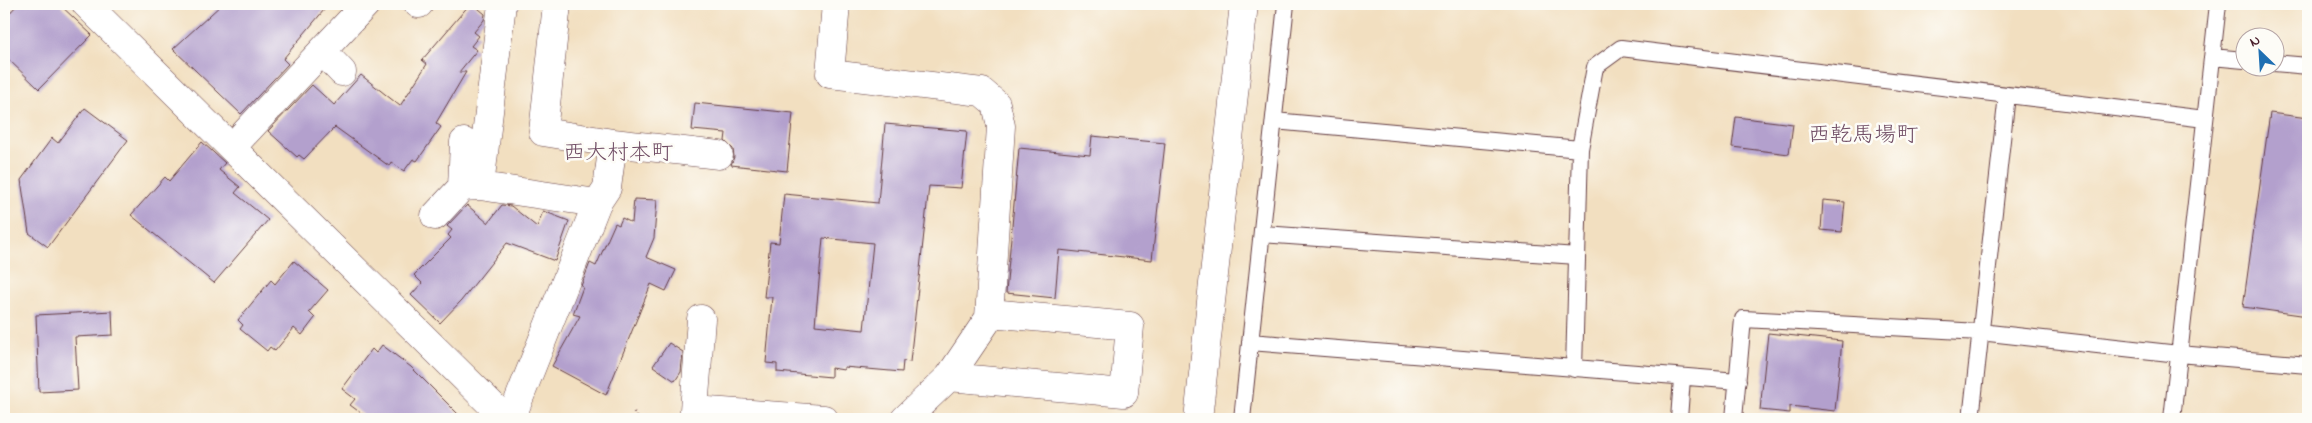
<svg xmlns="http://www.w3.org/2000/svg" width="2312" height="423" viewBox="0 0 2312 423" font-family="'Indie Flower','Klee One',sans-serif">
<style>
.building{fill:#b3a0cd;fill-rule:evenodd}
.lines{fill:none;stroke-linecap:round;stroke-linejoin:round}
.service-casing{stroke:#633c41;stroke-width:18}
.minor-casing{stroke:#633c41;stroke-width:29}
.path{stroke:#633c41;stroke-width:3;stroke-dasharray:1 4;stroke-linecap:butt}
.service{stroke:#fff;stroke-width:16}
.minor{stroke:#fff;stroke-width:28}
.labels{text-anchor:middle;dominant-baseline:central;stroke-width:5;stroke-linejoin:round;paint-order:stroke}
.quarter-label{font-size:22px;fill:#6f4c64;stroke:#fdfcf7}
</style>
<rect width="100%" height="100%" fill="#fdfcf7"/>
<filter id="ink" filterUnits="userSpaceOnUse"><feTurbulence type="fractalNoise" baseFrequency=".02" numOctaves="2"/><feDisplacementMap in="SourceGraphic" scale="10" xChannelSelector="R" yChannelSelector="G"/><feConvolveMatrix kernelMatrix="1 2 1 2 8 2 1 2 1" color-interpolation-filters="sRGB"/></filter>
<filter id="wash" filterUnits="userSpaceOnUse"><feTurbulence type="fractalNoise" baseFrequency=".0096" numOctaves="4" result="noise"/><feDisplacementMap in="SourceGraphic" scale="20" xChannelSelector="R" yChannelSelector="G"/><feGaussianBlur stdDeviation="1.12" result="paint"/><feColorMatrix in="noise" values="0 0 0 0 0 0 0 0 0 0 0 0 0 0 0 0 0 1.4 0 .05"/><feComposite in="paint" operator="in"/></filter>
<g filter="url(#wash)">
<rect width="100%" height="100%" fill="#f2dfc0"/>
<g id="blocks">
<!-- building -->
<path class="building" d="M 18,4 L 59,4 L 92,35 L 39,89 L 4,55 L 4,19 Z
M 222,4 L 329,4 L 283,59 L 288,64 L 241,114 L 173,49 Z
M 470,4 L 473,4 L 485,14 L 484,20 L 474,32 L 479,36 L 471,46 L 477,50 L 459,72 L 466,72 L 436,123 L 441,127 L 417,161 L 413,159 L 404,171 L 391,162 L 389,166 L 335,127 L 304,159 L 299,155 L 297,157 L 268,131 L 312,85 L 334,105 L 361,75 L 400,106 L 427,64 L 422,60 Z
M 695,103 L 793,113 L 787,171 L 731,165 L 734,157 L 733,149 L 725,141 L 726,133 L 692,130 Z
M 85,108 L 128,140 L 48,247 L 29,233 L 21,180 L 52,138 L 58,143 Z
M 2270,113 L 2308,118 L 2308,316 L 2243,307 Z
M 1736,117 L 1793,124 L 1789,154 L 1732,147 Z
M 885,124 L 967,131 L 961,188 L 929,186 L 910,362 L 903,361 L 902,372 L 844,367 L 844,370 L 831,368 L 831,377 L 777,372 L 777,364 L 766,363 L 772,297 L 764,297 L 770,242 L 779,243 L 784,194 L 878,203 ZM 823,238 L 873,243 L 864,330 L 815,325 Z
M 1092,136 L 1165,143 L 1152,260 L 1059,250 L 1055,298 L 1006,293 L 1019,148 L 1090,155 Z
M 202,142 L 225,163 L 219,170 L 240,187 L 235,193 L 268,220 L 214,283 L 131,215 L 165,177 L 169,181 Z
M 634,199 L 657,200 L 654,238 L 646,257 L 676,270 L 666,291 L 651,284 L 606,395 L 552,366 L 580,316 L 573,314 L 583,287 L 581,286 L 590,263 L 596,266 L 615,223 L 619,225 L 622,218 L 632,223 Z
M 1823,200 L 1845,202 L 1842,232 L 1821,230 Z
M 467,205 L 488,223 L 502,205 L 511,206 L 537,227 L 543,211 L 569,221 L 555,261 L 507,243 L 461,301 L 440,323 L 411,295 L 422,283 L 414,275 L 451,238 L 448,235 L 452,230 L 447,226 Z
M 294,261 L 328,290 L 309,312 L 315,318 L 302,335 L 294,328 L 275,351 L 270,347 L 267,351 L 240,329 L 243,325 L 238,320 L 271,280 L 275,284 Z
M 112,311 L 113,335 L 75,337 L 78,390 L 39,392 L 36,315 Z
M 1768,333 L 1842,341 L 1835,411 L 1790,406 L 1790,413 L 1760,410 Z
M 669,343 L 683,352 L 681,372 L 675,381 L 653,366 Z
M 382,345 L 411,367 L 463,419 L 369,419 L 350,405 L 355,399 L 342,389 L 372,349 L 376,353 Z"/>
</g>
</g>
<g filter="url(#ink)">
<use href="#blocks" fill-opacity="0" stroke="#633c41" stroke-width="1"/>
<g class="lines">
<!-- service casing -->
<g class="service-casing">
<path id="service" d="M 2212,57 L 2244,60
M 2274,63 L 2308,66
M 1274,121 L 1580,149 L 1595,67 L 1621,48 L 2205,119
M 1262,234 L 1577,256
M 1250,342 L 1738,381
M 1574,369 L 1580,149
M 1242,419 L 1286,4
M 1679,419 L 1682,378
M 1734,419 L 1743,319 L 1980,332 L 2179,354 L 2308,365
M 1971,419 L 2007,95
M 2172,419 L 2218,4"/>
</g>
<!-- minor casing -->
<g class="minor-casing">
<path id="minor" d="M 86,4 L 506,419
M 418,4 L 419,4
M 502,4 L 480,186 L 597,203 L 511,419
M 557,4 L 543,132 L 613,143
M 836,4 L 830,74 L 982,92 L 996,104 L 1001,126 L 989,318 L 949,377 L 905,419
M 322,51 L 342,72
M 232,147 L 366,4
M 462,187 L 464,142
M 597,203 L 607,188 L 613,143 L 719,155
M 435,216 L 462,187 L 480,186
M 701,319 L 694,410 L 824,419
M 949,377 L 1124,393 L 1130,326 L 990,313
M 1198,419 L 1244,4"/>
</g>
<!-- path -->
<path class="path" d="M 634,412 L 638,419"/>
<!-- service -->
<use href="#service" class="service"/>
<!-- minor -->
<use href="#minor" class="minor"/>
</g>
</g>
<g class="labels">
<!-- quarter labels -->
<g class="quarter-label">
<text x="1863" y="136">西乾馬場町</text>
<text x="618" y="154">西大村本町</text>
</g>
</g>
<!-- margin -->
<rect width="2312" height="423" fill="none" stroke="#fdfcf7" stroke-width="20"/>
<!-- north arrow -->
<g transform="translate(2260 52) rotate(335)"><circle r="24" fill="#fdfcf7" stroke="#b5a4a5"/>
<path d="M0-4L9 19L0 12L-9 19Z" fill="#1f6fb2"/>
<text y="-8" font-size="14" font-weight="bold" text-anchor="middle" fill="#4a1f2b">N</text>
</g>
</svg>
